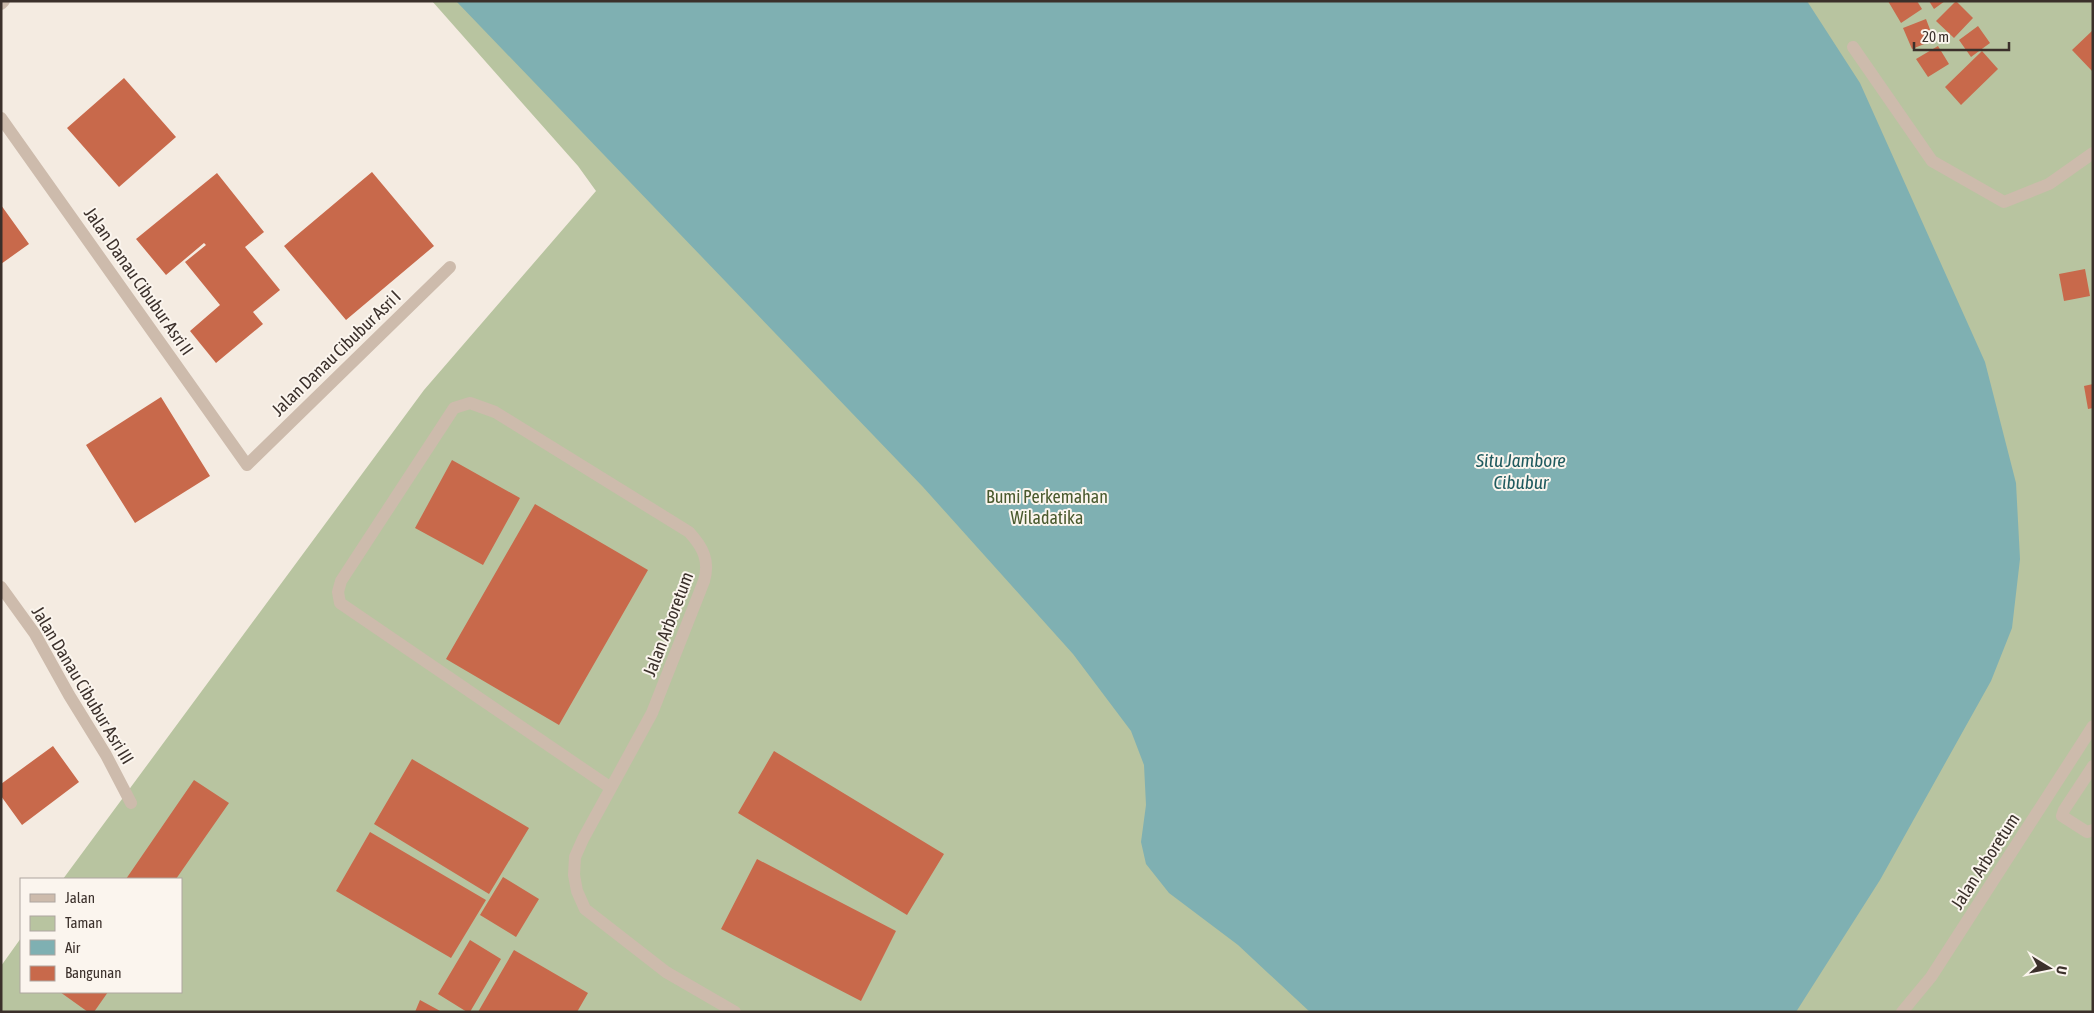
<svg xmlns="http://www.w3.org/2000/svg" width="2094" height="1013" viewBox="0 0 2094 1013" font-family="'Asap Condensed',sans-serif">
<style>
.green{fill:#b8c4a0}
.water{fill:#7fb0b2}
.building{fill:#c8694b}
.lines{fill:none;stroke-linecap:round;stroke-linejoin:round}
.lane{stroke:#cdbbac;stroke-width:12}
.street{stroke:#cdbbac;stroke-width:12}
.labels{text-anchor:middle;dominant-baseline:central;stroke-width:4;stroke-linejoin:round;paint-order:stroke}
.street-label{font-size:18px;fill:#3b302b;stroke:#fbf5ee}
.park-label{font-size:18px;fill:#4a5a2e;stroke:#fbf5ee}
.water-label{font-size:19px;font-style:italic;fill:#1f5a5e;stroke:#fbf5ee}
</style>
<rect width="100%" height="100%" fill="#f4ebe1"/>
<!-- green -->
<path class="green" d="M 432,1 L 2093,1 L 2093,1012 L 1,1012 L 1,966 L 21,938 L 21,992 L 181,992 L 181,879 L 63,879 L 424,390 L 596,191 L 578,166 Z"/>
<!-- water -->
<path class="water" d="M 456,1 L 1807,1 L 1860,83 L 1985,362 L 2016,483 L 2020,559 L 2012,628 L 1991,681 L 1880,880 L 1796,1012 L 1310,1012 L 1238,945 L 1169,893 L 1146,864 L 1141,842 L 1146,805 L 1144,765 L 1131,731 L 1073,654 L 923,487 Z"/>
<!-- building -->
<path class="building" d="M 1888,1 L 1917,1 L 1922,9 L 1901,23 Z
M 1929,1 L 1945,1 L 1934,9 Z
M 1956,1 L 1973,18 L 1954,38 L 1936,21 Z
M 1926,19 L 1934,40 L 1912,49 L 1903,28 Z
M 1978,26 L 1990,43 L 1971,57 L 1959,40 Z
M 2093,30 L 2093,72 L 2072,50 Z
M 1938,46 L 1949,64 L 1928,77 L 1916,59 Z
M 1982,51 L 1998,69 L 1961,105 L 1945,87 Z
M 124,78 L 176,137 L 119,187 L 67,128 Z
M 372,172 L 434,246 L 346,320 L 284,246 Z
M 217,173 L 264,232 L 245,247 L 280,290 L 253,312 L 263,324 L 216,363 L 190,331 L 220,305 L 185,262 L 206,245 L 204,243 L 166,275 L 136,239 Z
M 1,205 L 29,244 L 1,264 Z
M 2085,269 L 2090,296 L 2064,301 L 2059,274 Z
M 2093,384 L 2093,408 L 2088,409 L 2084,386 Z
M 161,397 L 210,476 L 135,523 L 86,445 Z
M 452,460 L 520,498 L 483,565 L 415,528 Z
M 535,504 L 648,570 L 559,725 L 446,659 Z
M 53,746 L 79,782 L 22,825 L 1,796 L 1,784 Z
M 774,751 L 944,854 L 907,915 L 738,813 Z
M 412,759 L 529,828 L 489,894 L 374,824 Z
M 194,780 L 229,803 L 176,879 L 126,879 Z
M 370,832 L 486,900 L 451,958 L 336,891 Z
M 757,859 L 896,931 L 861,1001 L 721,929 Z
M 503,877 L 539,899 L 516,937 L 480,915 Z
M 470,940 L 501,959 L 470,1012 L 467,1012 L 438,994 Z
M 514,950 L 588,993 L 577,1012 L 478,1012 Z
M 60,992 L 108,992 L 94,1012 L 88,1012 Z
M 420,1000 L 442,1012 L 415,1012 Z"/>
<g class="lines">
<!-- lane -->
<path class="lane" d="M 1853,47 L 1932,161 L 2004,202 L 2049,184 L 2093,153
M 2093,766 L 2064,810 L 2062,816 L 2087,832 L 2093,830
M 611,788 L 340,603 L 338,592 L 341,581 L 454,408 L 470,403 L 495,412 L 689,532 C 703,547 710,561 704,581 L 652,713 L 583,839 L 575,857 L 574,875 L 577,891 L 585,909 L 666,972 L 735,1012"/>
<!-- street -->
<path class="street" d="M 1,4 L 4,1
M 1,118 L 247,465 L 450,267
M 1,587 L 35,634 L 69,695 L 106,755 L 131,803
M 1902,1012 L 1931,977 L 2093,726"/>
</g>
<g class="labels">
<!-- street labels -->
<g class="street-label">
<text transform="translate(139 281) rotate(55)">Jalan Danau Cibubur Asri II</text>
<text transform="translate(336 353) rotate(-44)">Jalan Danau Cibubur Asri I</text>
<text transform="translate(668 624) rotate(-69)">Jalan Arboretum</text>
<text transform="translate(83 685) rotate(59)">Jalan Danau Cibubur Asri III</text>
<text transform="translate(1985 861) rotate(-57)">Jalan Arboretum</text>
</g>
<!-- park labels -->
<g class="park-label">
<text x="1047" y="496">Bumi Perkemahan<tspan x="1047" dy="21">Wiladatika</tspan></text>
</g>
<!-- water labels -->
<g class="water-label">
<text x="1521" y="460">Situ Jambore<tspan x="1521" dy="22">Cibubur</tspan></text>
</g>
</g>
<!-- border -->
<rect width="2094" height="1013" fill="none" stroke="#3b302b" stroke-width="5"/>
<!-- legend -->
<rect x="20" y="878" width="162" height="115" fill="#fbf5ee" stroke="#aea6a0"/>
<rect x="30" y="894" width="25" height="8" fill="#cdbbac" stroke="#aea6a0"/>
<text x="65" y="903" font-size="15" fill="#3b302b">Jalan</text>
<rect x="30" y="916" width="25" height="15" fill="#b8c4a0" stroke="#aea6a0"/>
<text x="65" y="928" font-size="15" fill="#3b302b">Taman</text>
<rect x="30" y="940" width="25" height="15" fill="#7fb0b2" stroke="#aea6a0"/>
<text x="65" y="953" font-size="15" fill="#3b302b">Air</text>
<rect x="30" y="966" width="25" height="15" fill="#c8694b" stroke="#aea6a0"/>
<text x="65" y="978" font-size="15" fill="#3b302b">Bangunan</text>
<!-- north arrow -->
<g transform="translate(2049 968) rotate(100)" stroke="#fbf5ee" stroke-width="4" paint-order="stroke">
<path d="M0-4L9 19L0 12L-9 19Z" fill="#3b302b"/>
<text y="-8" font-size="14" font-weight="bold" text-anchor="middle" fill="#3b302b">U</text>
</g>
<!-- scale -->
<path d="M1914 42v8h95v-8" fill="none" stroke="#3b302b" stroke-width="2.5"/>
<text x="1922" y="42" font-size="15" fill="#3b302b" stroke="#fbf5ee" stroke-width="4" paint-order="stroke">20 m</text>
</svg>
